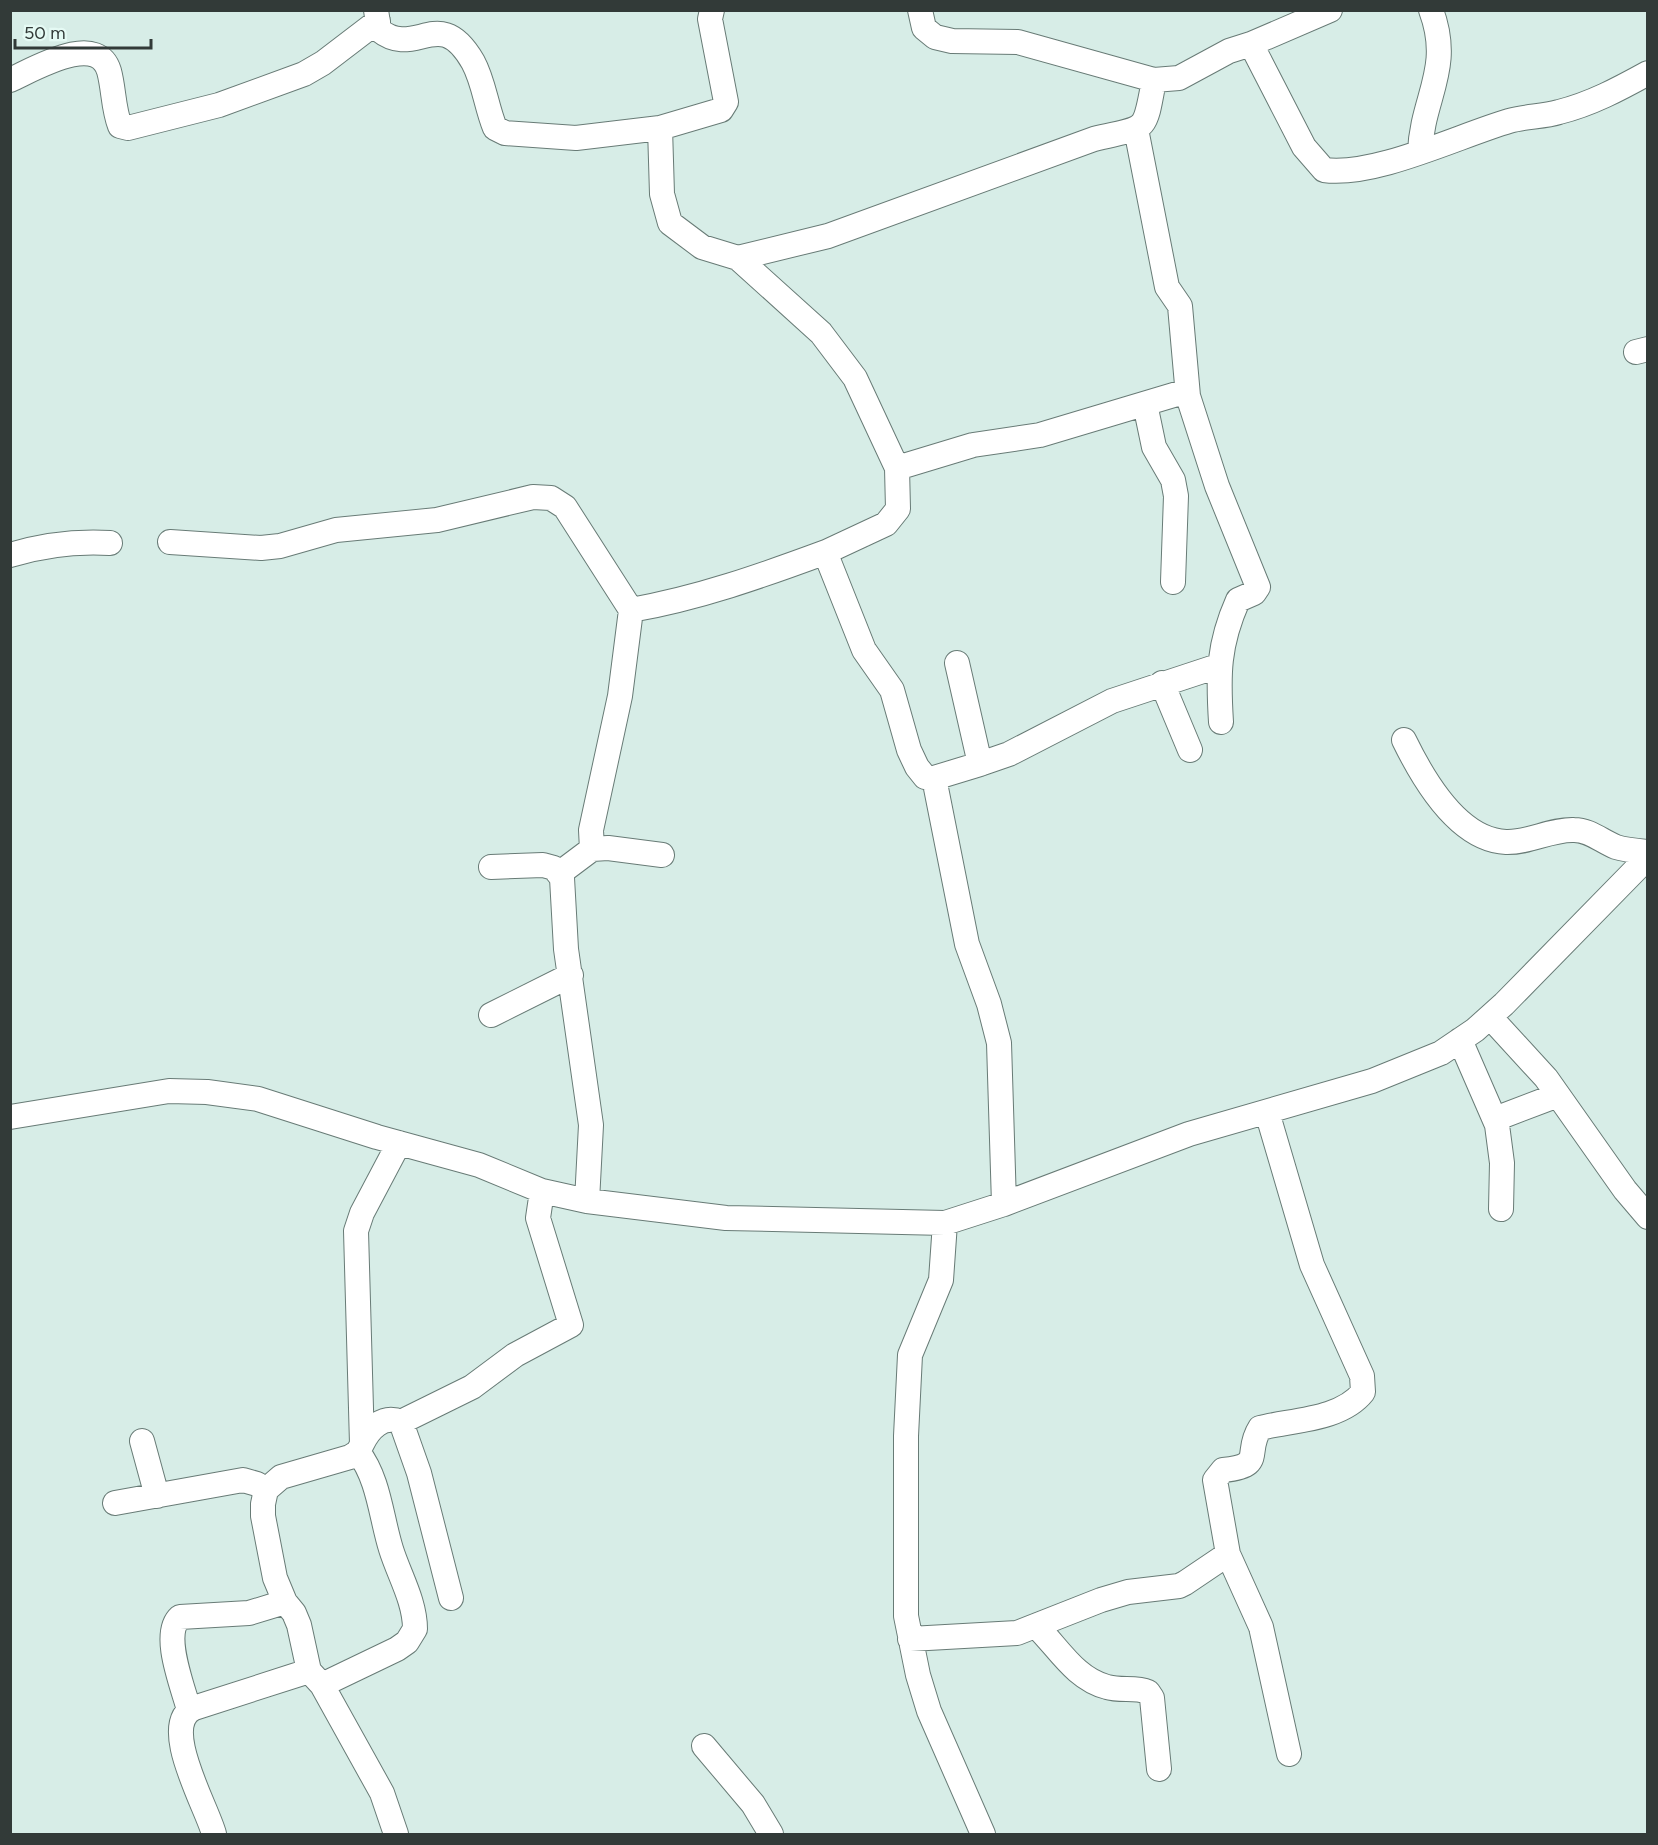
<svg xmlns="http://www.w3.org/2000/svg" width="1658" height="1845" viewBox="0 0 1658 1845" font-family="Figtree,sans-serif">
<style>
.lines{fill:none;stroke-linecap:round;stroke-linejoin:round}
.minor-casing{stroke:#687b76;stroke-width:26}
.minor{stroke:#fff;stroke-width:24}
</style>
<rect width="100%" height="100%" fill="#d7ede7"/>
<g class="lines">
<!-- minor casing -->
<g class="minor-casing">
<path id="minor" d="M 376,10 L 379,30 C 416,60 439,3 473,62 C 484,82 486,106 495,128 L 505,133 L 576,138 L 660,128 L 721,110 L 726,102 L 710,19 L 712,10
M 920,10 L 924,28 L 935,37 L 952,41 L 1018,42 L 1154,80 L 1179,78 L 1229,51 L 1251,44 L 1304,147 L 1324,170 C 1375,177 1458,136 1509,121 C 1525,116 1543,117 1559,112 C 1591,104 1619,89 1648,73
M 1251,44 L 1330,10
M 10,80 C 33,70 97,31 109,71 C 114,89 113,108 120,126 L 128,128 L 219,105 L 304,74 L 323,63 L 378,21
M 660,128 L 662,194 L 670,223 L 702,247 L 738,258 L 821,333 L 855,378 L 897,468 L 898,509 L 886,524 L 826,552 L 829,562 L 864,650 L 892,690 L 909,750 L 917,767 L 925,777 L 934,778 L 980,764
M 1136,129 L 1167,287 L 1180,306 L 1188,396 L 1217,486 L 1258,587 L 1254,593 L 1238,600 C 1218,645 1218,675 1221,722
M 1420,152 C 1422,97 1453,69 1431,10
M 738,258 L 828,236 L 1094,139 C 1148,126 1144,135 1154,80
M 1636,352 L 1648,349
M 1145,404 L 1154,447 L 1173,480 L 1176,496 L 1173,582
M 897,468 L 973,445 L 1040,435 L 1187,391
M 170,542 L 261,548 L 280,546 L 336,530 L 437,520 L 533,497 L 551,498 L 565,507 L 631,610 C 699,598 761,576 826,552
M 10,555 C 43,545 76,541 110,543
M 957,663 L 980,764 L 1009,754 L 1112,701 L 1218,666
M 1162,683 L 1190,750
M 1404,740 C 1423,779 1458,840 1506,842 C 1529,843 1551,829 1574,830 C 1590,830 1601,841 1616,847 C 1625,850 1637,851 1648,852
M 934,778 L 967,944 L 989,1004 L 999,1043 L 1004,1204
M 592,849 L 591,830 L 620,696 L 631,610
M 491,867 L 543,865 L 554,868 L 562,878 L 566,949 L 591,1125 L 587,1201
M 560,873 L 592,849 L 608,848 L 662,855
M 491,1015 L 571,975
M 1490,1017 L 1546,1078 L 1625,1190 L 1648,1217
M 1460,1040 L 1497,1125 L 1502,1163 L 1501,1209
M 10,1117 L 169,1091 L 207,1092 L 258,1099 L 377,1137 L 479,1165 L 542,1191 L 587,1201 L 726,1218 L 945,1223 L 1004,1204 L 1189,1134 L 1372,1081 L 1441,1053 L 1475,1030 L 1504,1004 L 1648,857
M 1495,1119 L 1558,1095
M 945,1223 L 941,1280 L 910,1355 L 906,1436 L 906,1616 L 918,1675 L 929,1711 L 983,1834
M 401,1422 L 472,1387 L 515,1355 L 571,1325 L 538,1218 L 542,1191
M 142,1441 L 157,1496
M 362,1444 C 369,1429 383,1414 401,1422 L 419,1473 L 451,1598
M 115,1503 L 243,1480 L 257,1484 L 266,1490
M 1228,1554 L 1261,1627 L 1289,1754
M 1036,1626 C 1058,1647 1075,1679 1107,1687 C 1120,1691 1136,1687 1148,1692 L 1152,1698 L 1159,1769
M 910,1639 L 1017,1633 L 1101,1600 L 1128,1592 L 1179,1586 L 1185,1583 L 1228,1554 L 1215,1480 L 1223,1470 C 1266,1466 1244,1453 1260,1428 C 1292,1420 1341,1420 1363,1392 L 1362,1376 L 1312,1265 L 1267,1112
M 311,1673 L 322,1685 L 382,1793 L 396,1834
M 322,1685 L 397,1649 L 407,1642 L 415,1629 C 415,1601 399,1575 391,1549 C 381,1517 379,1479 358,1452
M 189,1710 C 183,1687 161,1634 180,1617 L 249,1613 L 285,1602
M 704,1746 L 753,1804 L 771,1834
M 214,1834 C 207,1807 158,1724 194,1708 L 309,1671 L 299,1625 L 294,1613 L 285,1602 L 275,1578 L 263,1516 L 263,1504 L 266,1490 L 281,1477 L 350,1457 L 358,1452 L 362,1444 L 356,1231 L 362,1213 L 399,1143"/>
</g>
<!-- minor -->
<use href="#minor" class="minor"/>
</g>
<!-- border -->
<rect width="1658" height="1845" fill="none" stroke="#323a38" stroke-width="24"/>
<!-- scale -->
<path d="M15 39v9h136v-9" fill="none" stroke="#323a38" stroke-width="3"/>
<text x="24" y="39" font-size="18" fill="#323a38" stroke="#e5faf4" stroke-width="4.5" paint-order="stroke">50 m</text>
</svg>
